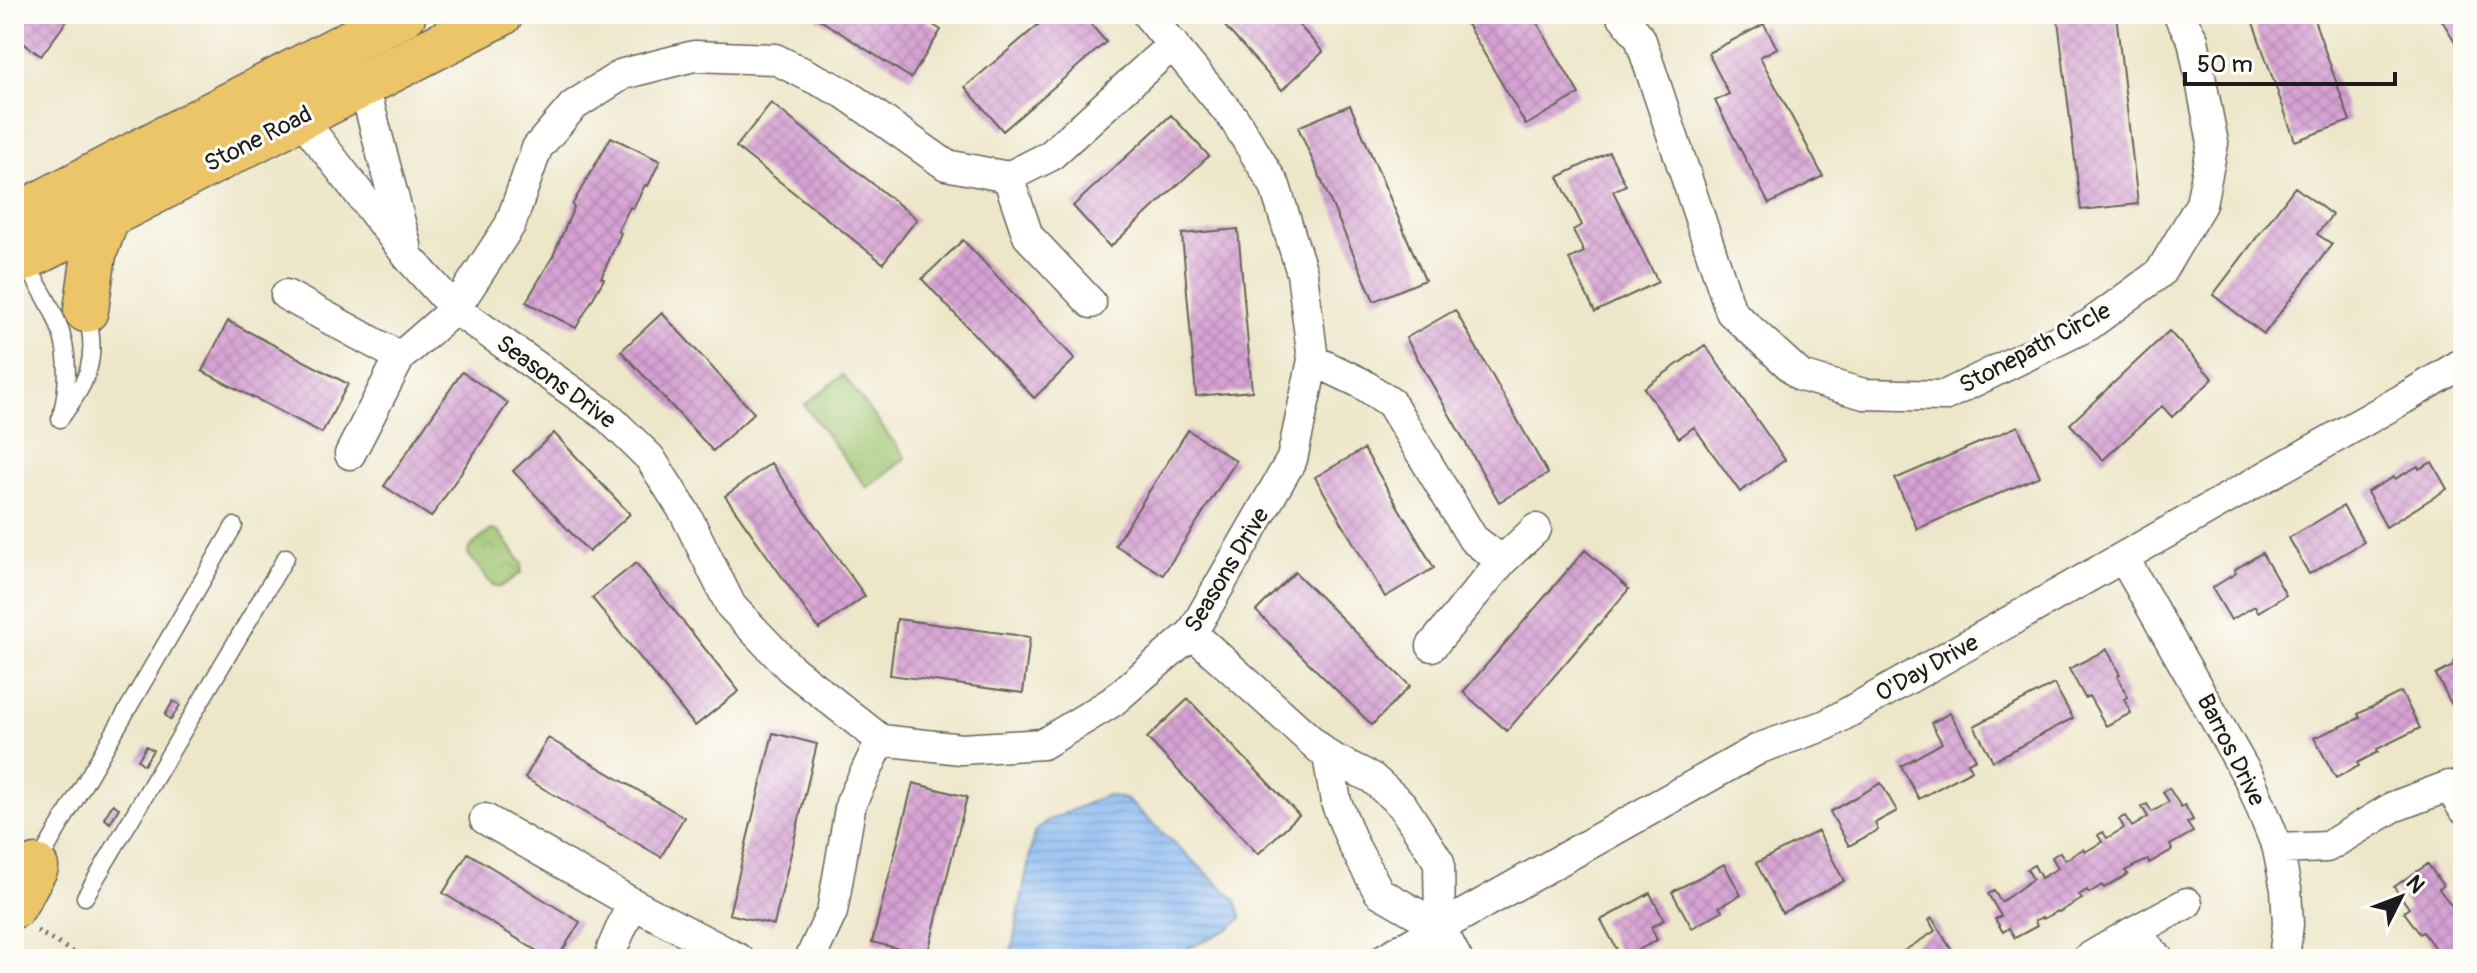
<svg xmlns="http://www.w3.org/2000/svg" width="2477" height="973" viewBox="0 0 2477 973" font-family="Pangolin,sans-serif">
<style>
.grass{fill:#9bc16c;stroke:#5c6e44;stroke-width:2}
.park{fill:url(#park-crowns);stroke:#5c6e44;stroke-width:2}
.water{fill:url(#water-rules);stroke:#526a88;stroke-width:2}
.building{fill:url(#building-cross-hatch)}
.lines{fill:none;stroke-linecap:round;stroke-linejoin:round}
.service-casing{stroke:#656359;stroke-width:19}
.minor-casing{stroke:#656359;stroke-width:33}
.primary-casing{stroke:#656359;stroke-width:47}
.path{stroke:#656359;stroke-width:5;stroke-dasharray:2 6;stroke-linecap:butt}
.service{stroke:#fff;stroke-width:16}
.minor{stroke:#fff;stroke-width:30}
.primary{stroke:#ecc569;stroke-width:44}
.labels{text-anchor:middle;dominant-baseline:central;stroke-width:6;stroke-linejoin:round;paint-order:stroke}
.street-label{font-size:24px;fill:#1c1c1c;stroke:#fdfcf7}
</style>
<defs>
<pattern id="park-crowns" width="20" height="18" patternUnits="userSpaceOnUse" patternTransform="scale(2)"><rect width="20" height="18" fill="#9bc16c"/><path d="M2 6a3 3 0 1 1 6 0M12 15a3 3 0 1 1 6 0" fill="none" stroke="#85a55d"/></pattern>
<pattern id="water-rules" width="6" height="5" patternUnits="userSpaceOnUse" patternTransform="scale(2)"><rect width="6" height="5" fill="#87b8f3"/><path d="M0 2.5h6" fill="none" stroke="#6e95c4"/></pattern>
<pattern id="building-cross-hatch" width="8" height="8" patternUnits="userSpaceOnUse" patternTransform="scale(2)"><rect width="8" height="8" fill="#d6a2d3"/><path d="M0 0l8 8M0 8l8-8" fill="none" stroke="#b78bb5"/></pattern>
</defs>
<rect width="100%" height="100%" fill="#fdfcf7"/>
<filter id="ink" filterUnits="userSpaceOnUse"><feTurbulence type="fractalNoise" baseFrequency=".0125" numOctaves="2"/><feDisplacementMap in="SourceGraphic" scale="16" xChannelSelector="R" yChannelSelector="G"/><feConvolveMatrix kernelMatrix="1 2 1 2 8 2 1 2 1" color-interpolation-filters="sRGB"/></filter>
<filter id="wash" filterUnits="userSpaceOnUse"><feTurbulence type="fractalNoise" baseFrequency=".006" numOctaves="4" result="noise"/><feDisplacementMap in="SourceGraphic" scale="32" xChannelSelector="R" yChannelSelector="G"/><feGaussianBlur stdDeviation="1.8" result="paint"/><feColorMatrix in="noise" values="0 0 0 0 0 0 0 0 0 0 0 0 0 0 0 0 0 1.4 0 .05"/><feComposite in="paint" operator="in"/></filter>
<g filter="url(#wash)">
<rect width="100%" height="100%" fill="#ede6c9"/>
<!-- grass -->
<path class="grass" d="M 843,375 L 906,458 L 867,488 L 804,405 Z"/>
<!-- park -->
<path class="park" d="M 491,530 L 500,532 L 522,564 L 521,573 L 501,587 L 492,585 L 468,554 L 469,548 Z"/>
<!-- water -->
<path class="water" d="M 1107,795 L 1127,800 L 1236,900 L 1242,918 L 1229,929 L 1167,959 L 1010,959 L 1034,833 L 1047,821 Z"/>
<g id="blocks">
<!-- building -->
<path class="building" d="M 15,14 L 72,14 L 41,56 L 14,36 Z
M 811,14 L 916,14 L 941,30 L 911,78 Z
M 1051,14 L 1082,14 L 1106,42 L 1003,131 L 965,87 Z
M 1214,14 L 1289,14 L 1323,52 L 1282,90 Z
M 1461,14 L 1532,14 L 1579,94 L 1526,125 Z
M 2116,14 L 2138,204 L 2081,210 L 2058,20 Z
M 2250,14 L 2312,14 L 2350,121 L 2295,141 Z
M 2438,14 L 2463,14 L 2463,55 Z
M 1764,24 L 1777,48 L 1760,57 L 1823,176 L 1769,204 L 1715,101 L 1729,94 L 1708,53 Z
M 771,103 L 917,219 L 883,263 L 736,147 Z
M 1350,105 L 1425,280 L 1374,301 L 1298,127 Z
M 1171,115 L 1209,156 L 1110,247 L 1073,206 Z
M 611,137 L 660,161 L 648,186 L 645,185 L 633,208 L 630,207 L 618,231 L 621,233 L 601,278 L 604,279 L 576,328 L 526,302 L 553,256 L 574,207 L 572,205 Z
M 1609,152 L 1626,185 L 1613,191 L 1658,282 L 1595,312 L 1569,259 L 1584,252 L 1573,230 L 1582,225 L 1558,177 Z
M 2295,187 L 2332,215 L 2317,234 L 2332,244 L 2264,334 L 2213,295 Z
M 1238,229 L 1252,391 L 1196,396 L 1182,234 Z
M 963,240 L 1075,359 L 1034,398 L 922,279 Z
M 1455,310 L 1548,474 L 1499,502 L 1406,338 Z
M 662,313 L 754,413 L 713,451 L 621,351 Z
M 228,321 L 348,384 L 322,433 L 202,371 Z
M 2169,331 L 2213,379 L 2172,417 L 2162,406 L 2103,460 L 2070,424 Z
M 1705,345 L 1785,460 L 1740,492 L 1694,427 L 1679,438 L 1644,388 Z
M 462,372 L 508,403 L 431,517 L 384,486 Z
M 2018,426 L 2040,476 L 1917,529 L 1895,479 Z
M 1188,430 L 1236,461 L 1163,575 L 1115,545 Z
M 554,433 L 630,514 L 589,552 L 513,471 Z
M 1364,449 L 1434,568 L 1385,597 L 1315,477 Z
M 2432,462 L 2447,489 L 2386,527 L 2367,492 L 2394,477 L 2395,479 L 2418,466 L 2419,469 Z
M 771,463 L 865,596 L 819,629 L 725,496 Z
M 2343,506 L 2364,542 L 2309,574 L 2289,538 Z
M 1585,550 L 1629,589 L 1507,731 L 1463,692 Z
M 2262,553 L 2286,595 L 2258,612 L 2255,606 L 2231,620 L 2212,588 L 2236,573 L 2234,570 Z
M 636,563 L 739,691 L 695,726 L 592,598 Z
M 1295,572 L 1410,686 L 1372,725 L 1256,611 Z
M 897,619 L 1030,637 L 1023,693 L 890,675 Z
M 2107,649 L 2120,675 L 2117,676 L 2128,697 L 2124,699 L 2131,713 L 2106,726 L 2089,696 L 2085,698 L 2069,669 Z
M 2463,657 L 2463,704 L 2454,709 L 2436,675 L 2455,665 L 2454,662 Z
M 2054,684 L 2073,718 L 1993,761 L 1974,726 Z
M 2401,692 L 2420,728 L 2377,749 L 2378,752 L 2357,763 L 2359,766 L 2336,778 L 2314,738 L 2360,718 L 2358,714 Z
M 1188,699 L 1299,815 L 1258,854 L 1147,738 Z
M 173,701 L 180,705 L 171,720 L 165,715 Z
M 1950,713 L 1976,759 L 1968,763 L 1972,770 L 1919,799 L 1901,766 L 1942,743 L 1931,723 Z
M 773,733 L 817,744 L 774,925 L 729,914 Z
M 548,738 L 684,817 L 661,857 L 525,778 Z
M 146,746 L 153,750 L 144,765 L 138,760 Z
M 913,783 L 967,797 L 927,956 L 872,942 Z
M 1881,783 L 1897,811 L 1875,823 L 1878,830 L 1849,846 L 1830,812 Z
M 2169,788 L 2181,807 L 2185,805 L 2193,820 L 2187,823 L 2193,832 L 2170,845 L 2172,850 L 2149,863 L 2148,860 L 2134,866 L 2125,871 L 2128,874 L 2104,888 L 2102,885 L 2089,893 L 2087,890 L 2079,895 L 2082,899 L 2059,912 L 2058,911 L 2043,919 L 2042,917 L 2035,921 L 2037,926 L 2015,938 L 2009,928 L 2003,932 L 1995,919 L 2001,916 L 1988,894 L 1994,891 L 2001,902 L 2033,879 L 2027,869 L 2034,865 L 2041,878 L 2058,868 L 2052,857 L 2060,852 L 2065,860 L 2083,849 L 2085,852 L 2102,842 L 2098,835 L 2103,832 L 2107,838 L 2124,828 L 2119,819 L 2125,816 L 2132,827 L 2148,817 L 2142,807 L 2147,804 L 2152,812 L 2169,802 L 2163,792 Z
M 113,804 L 119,808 L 110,823 L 104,818 Z
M 1818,831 L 1844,881 L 1782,913 L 1756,863 Z
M 468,853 L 580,922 L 557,959 L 550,959 L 443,893 Z
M 1724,864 L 1741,895 L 1719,907 L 1722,911 L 1692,928 L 1672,892 Z
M 2428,864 L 2443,886 L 2439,889 L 2463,921 L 2463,959 L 2436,959 L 2432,952 L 2436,950 L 2423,932 L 2420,934 L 2404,912 L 2409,908 L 2394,887 Z
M 1650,893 L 1664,920 L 1651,927 L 1657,940 L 1622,959 L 1601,920 Z
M 1932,918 L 1957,959 L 1885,959 L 1894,953 L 1896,956 L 1935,931 L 1929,920 Z"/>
</g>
</g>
<g filter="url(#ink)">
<use href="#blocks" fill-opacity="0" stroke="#656359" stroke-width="2"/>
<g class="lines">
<!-- service casing -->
<g class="service-casing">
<path id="service" d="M 24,261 C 57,315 77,347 62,412
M 60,419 C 89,380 99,358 86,310
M 37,865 L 234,526
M 85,897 L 286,557"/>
</g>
<!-- minor casing -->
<g class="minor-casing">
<path id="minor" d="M 1621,14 L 1640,38 L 1731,312 L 1801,376 L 1864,394 L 1944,396 L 2089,325 L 2160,273 L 2201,204 L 2213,143 L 2193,40 L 2178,14
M 364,86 L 406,245
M 300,117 L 410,259 L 455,309 L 607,416 L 650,458 L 685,513 L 731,606 L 790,668 L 881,740 L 961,749 L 1043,744 L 1112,702 L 1192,633 L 1292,459 L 1313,360 L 1302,273 L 1275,186 L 1234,119 L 1147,14
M 1008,177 L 1028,236 L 1091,303
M 286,295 L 400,357 L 455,309 L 510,225 L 537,148 L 573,106 L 623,74 L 694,56 L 775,59 L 844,93 L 946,165 L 1008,177 L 1050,156 L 1173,44
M 1313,360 L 1361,383 L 1391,403 L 1473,539 L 1502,561
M 350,454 L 400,357
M 2123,557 L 2250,780 L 2278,849 L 2286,889 L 2288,924 L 2284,959
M 1192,633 L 1328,756 L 1372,778 L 1402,805 L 1439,862 L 1440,927 L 1457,959
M 1432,646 L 1502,561 L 1536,529
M 1328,756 L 1336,802 L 1353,844 L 1379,892 L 1440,927
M 485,819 L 632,903 L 739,959
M 2278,849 L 2327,847 L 2393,807 L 2449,786 L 2463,808
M 2133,932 L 2187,903
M 614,959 L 612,949 L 632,903
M 810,959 L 832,912 L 851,803 L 881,740
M 1384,959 L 1760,748 L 1826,725 L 2403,399 L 2463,363
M 2087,959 L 2133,932 L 2159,959"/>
</g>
<!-- primary casing -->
<g class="primary-casing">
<path id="primary" d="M 14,217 L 404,14
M 14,264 L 501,14
M 86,310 L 94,254 L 108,216
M 14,906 L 36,867"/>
</g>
<!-- path -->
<path class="path" d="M 37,931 L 85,959"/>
<!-- service -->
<use href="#service" class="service"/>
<!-- minor -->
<use href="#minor" class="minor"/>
<!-- primary -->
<use href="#primary" class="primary"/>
</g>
</g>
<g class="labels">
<!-- street labels -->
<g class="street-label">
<text transform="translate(258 139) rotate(-27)">Stone Road</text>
<text transform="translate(2035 348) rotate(-28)">Stonepath Circle</text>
<text transform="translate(556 382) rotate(36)">Seasons Drive</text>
<text transform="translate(1227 570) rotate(-59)">Seasons Drive</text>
<text transform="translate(1927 668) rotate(-29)">O'Day Drive</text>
<text transform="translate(2231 750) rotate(63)">Barros Drive</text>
</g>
</g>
<!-- margin -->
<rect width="2477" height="973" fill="none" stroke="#fdfcf7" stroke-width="48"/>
<!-- north arrow -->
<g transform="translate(2401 897) rotate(48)" stroke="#fdfcf7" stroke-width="6" paint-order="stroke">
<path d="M0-6L14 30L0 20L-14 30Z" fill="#1c1c1c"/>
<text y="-12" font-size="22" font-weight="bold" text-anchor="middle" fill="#1c1c1c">N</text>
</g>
<!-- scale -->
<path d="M2185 72v12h210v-12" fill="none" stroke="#1c1c1c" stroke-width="4"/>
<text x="2197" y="72" font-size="24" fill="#1c1c1c" stroke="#fdfcf7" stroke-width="6" paint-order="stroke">50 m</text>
</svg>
